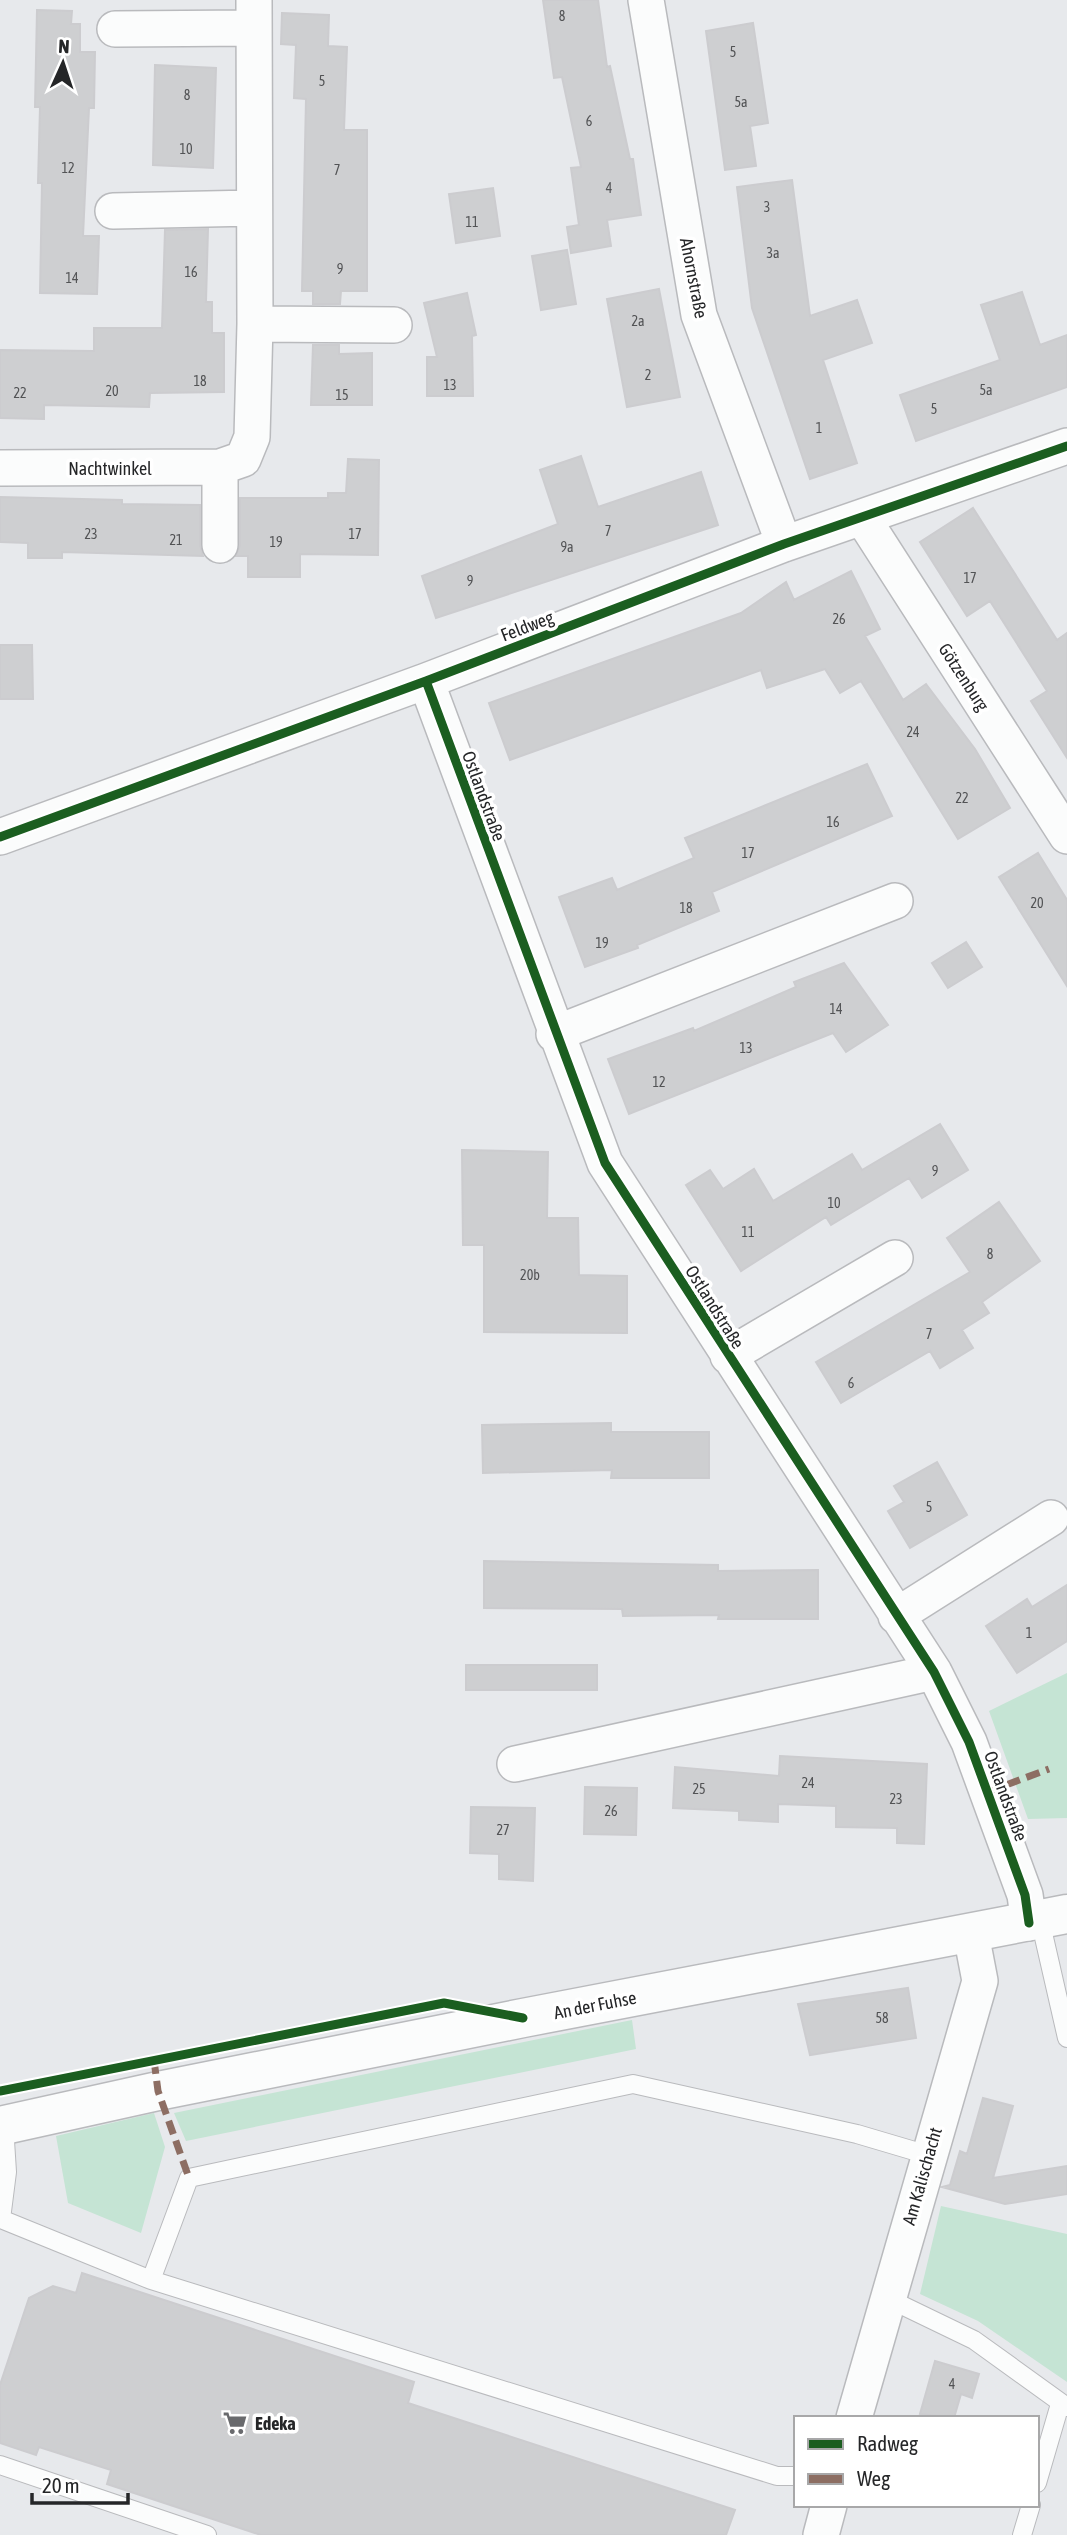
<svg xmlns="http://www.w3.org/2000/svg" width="1067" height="2535" viewBox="0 0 1067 2535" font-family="'Asap Condensed',sans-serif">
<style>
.green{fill:#c5e4d4}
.building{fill:#cecfd1;stroke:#cccccf;stroke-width:2}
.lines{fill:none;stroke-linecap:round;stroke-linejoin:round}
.lane-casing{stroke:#b9babd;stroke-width:20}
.street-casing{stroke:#b9babd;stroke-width:38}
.secondary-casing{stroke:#b9babd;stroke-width:41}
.lane{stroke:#fbfcfc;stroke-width:18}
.street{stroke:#fbfcfc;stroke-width:35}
.secondary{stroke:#fbfcfc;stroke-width:38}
.quiet{stroke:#8d6e63;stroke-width:7;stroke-dasharray:14 7;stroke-linecap:butt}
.cycleway-casing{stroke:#fff;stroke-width:13}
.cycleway{stroke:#1b5e20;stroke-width:9}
.labels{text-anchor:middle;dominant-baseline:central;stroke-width:7;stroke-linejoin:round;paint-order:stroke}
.number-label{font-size:14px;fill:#525355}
.street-label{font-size:18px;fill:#252628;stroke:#fff}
.poi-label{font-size:18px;font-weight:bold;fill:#252628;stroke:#fff;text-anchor:start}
</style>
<rect width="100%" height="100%" fill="#e7e9ec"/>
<!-- green -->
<path class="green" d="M 1067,1673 L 1067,1818 L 1028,1819 L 989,1711 Z
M 632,2020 L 636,2049 L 186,2141 L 174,2113 Z
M 154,2113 L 165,2147 L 141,2233 L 68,2203 L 56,2136 Z
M 941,2206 L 1067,2234 L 1067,2382 L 978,2321 L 920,2294 Z"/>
<!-- building -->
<path class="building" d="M 543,0 L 598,0 L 607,67 L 610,66 L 630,159 L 633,159 L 641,215 L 607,220 L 611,246 L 571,253 L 567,227 L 579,225 L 571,168 L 581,167 L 562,77 L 554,78 Z
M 37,10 L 72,11 L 71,24 L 80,24 L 80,52 L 95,52 L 94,108 L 89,108 L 83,236 L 99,236 L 97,294 L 40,293 L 42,183 L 38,183 L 40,107 L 35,107 Z
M 282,13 L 329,15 L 328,46 L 347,47 L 344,130 L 367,130 L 367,291 L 341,291 L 340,304 L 313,304 L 313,291 L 302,291 L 306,99 L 294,98 L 296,45 L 281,44 Z
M 753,23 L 768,123 L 750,126 L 756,166 L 725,170 L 706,31 Z
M 155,65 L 216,68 L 213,168 L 153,165 Z
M 792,180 L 810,316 L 857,300 L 872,343 L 823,360 L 857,463 L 810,479 L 752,308 L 737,187 Z
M 493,188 L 500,236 L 456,243 L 449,194 Z
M 208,229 L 206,302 L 212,302 L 212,333 L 224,333 L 224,392 L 150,393 L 149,407 L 44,405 L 44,419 L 0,418 L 0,350 L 94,351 L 94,328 L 162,328 L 165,230 Z
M 567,250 L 576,304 L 541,310 L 532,256 Z
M 659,289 L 680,397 L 627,407 L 607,299 Z
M 1022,292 L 1040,345 L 1067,335 L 1067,387 L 916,441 L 900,395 L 1000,360 L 981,305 Z
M 467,293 L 476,335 L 472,336 L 473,396 L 427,396 L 427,357 L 437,357 L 424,303 Z
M 313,345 L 339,345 L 339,354 L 372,353 L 372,405 L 311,405 Z
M 581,456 L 598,507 L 701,472 L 718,525 L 436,618 L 422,576 L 558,524 L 540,470 Z
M 348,459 L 379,460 L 378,555 L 300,554 L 300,577 L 248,577 L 248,556 L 236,556 L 240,545 L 240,498 L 328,498 L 328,493 L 346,493 Z
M 0,497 L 122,500 L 122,504 L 200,505 L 200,545 L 203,556 L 62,552 L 62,558 L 28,558 L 28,543 L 0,542 Z
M 973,508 L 1057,640 L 1067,633 L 1067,758 L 1031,701 L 1047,691 L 990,601 L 967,616 L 920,542 Z
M 851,571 L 880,629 L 865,636 L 903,700 L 926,684 L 975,749 L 1010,808 L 958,839 L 861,681 L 840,693 L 825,669 L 767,688 L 761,670 L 510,760 L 489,703 L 741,613 L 786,582 L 794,600 Z
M 0,645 L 32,645 L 33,699 L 0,699 Z
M 867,764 L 892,816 L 712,892 L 719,911 L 637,945 L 638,948 L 585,967 L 559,897 L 612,878 L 617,890 L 694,858 L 685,838 Z
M 1038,853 L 1067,900 L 1067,986 L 999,877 Z
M 966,942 L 982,967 L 948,988 L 932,963 Z
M 844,963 L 888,1025 L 846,1052 L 833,1033 L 629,1114 L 608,1059 L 693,1028 L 694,1031 L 796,987 L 794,982 Z
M 940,1124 L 968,1170 L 922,1198 L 909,1178 L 831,1225 L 826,1217 L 741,1271 L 686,1185 L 710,1170 L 723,1189 L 754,1169 L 773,1201 L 852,1154 L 862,1170 Z
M 462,1150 L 548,1152 L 547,1218 L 578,1218 L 579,1275 L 627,1276 L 627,1333 L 484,1332 L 484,1245 L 463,1245 Z
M 999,1202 L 1040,1261 L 982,1302 L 989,1313 L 962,1330 L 973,1348 L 940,1368 L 930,1351 L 841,1403 L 816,1362 L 970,1272 L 947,1238 Z
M 611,1423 L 611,1432 L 709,1432 L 709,1478 L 611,1478 L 612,1470 L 483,1473 L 482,1425 Z
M 937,1462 L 967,1515 L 910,1548 L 888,1511 L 904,1502 L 894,1486 Z
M 484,1561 L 718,1565 L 718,1571 L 818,1570 L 818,1619 L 718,1619 L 719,1615 L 623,1616 L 622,1609 L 484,1608 Z
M 1067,1585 L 1067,1641 L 1017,1673 L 986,1626 L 1027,1599 L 1032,1607 Z
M 466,1665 L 597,1665 L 597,1690 L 466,1690 Z
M 780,1756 L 927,1764 L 924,1844 L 897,1843 L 897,1828 L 836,1827 L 836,1806 L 778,1804 L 778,1822 L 739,1820 L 739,1811 L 673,1808 L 675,1767 L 779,1776 Z
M 585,1787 L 637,1788 L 636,1835 L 584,1834 Z
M 471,1807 L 535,1808 L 533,1881 L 499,1879 L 499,1854 L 470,1853 Z
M 908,1988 L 916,2038 L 810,2055 L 798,2004 Z
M 983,2098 L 1013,2106 L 993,2178 L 1067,2166 L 1067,2194 L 1005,2204 L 942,2187 L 950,2185 L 960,2151 L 967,2154 Z
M 82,2273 L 414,2382 L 408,2403 L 735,2510 L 726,2535 L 261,2535 L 107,2484 L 111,2470 L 39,2447 L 36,2455 L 0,2443 L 0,2385 L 29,2298 L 53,2286 L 76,2293 Z
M 935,2361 L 979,2374 L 972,2398 L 961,2394 L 954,2418 L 920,2414 Z"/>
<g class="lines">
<!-- lane casing -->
<g class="lane-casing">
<path id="lane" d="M 1040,1920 L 1067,2038
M 4,2125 L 7,2172 L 1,2219 L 151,2280 L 189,2178 L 633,2084 L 857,2134 L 928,2155
M 151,2280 L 777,2476 L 796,2476
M 887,2298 L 974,2340 L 1067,2407
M 0,2465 L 207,2535
M 1037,2483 L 1060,2404
M 1022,2535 L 1031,2505"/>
</g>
<!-- street casing -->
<g class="street-casing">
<path id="street" d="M 646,0 L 699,315 L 784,544
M 115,29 L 254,28
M 113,211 L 254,208
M 255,324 L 394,325
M 0,468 L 220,467 L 243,459 L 252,437 L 255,324 L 254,0
M 862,517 L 1067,836
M 220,545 L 220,467
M 426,681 L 605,1163 L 934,1672 L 969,1742 L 1025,1895 L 1029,1923
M 0,837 L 426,681 L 784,544 L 1067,446
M 554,1034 L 895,901
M 728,1356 L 895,1258
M 896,1616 L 1051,1518
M 515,1764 L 934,1672
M 854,2418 L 980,1981 L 971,1934
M 821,2535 L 829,2505"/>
</g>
<!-- secondary casing -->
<g class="secondary-casing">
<path id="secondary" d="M 0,2126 L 158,2091 L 523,2018 L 1067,1914"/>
</g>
<!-- lane -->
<use href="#lane" class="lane"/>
<!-- street -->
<use href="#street" class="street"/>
<!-- secondary -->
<use href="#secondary" class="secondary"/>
<!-- quiet -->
<path class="quiet" d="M 987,1792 L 1049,1769
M 154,2060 L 158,2091 L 189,2178"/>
<!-- cycleway casing -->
<g class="cycleway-casing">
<path id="cycleway" d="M 426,681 L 605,1163 L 934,1672 L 969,1742 L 1025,1895 L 1029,1923
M 0,837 L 426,681 L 784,544 L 1067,446
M 0,2091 L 444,2003 L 523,2018"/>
</g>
<!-- cycleway -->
<use href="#cycleway" class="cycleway"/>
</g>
<!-- icons -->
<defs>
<g id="supermarket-bare" transform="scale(1.89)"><path d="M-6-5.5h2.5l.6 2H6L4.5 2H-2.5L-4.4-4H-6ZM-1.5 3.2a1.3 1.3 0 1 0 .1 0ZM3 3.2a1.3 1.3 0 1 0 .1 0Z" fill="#696a6d" stroke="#fff" stroke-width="2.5" paint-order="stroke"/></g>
</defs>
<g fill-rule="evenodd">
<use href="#supermarket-bare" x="235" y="2423"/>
</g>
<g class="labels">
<!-- number labels -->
<g class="number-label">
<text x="562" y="16">8</text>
<text x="733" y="52">5</text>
<text x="322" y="81">5</text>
<text x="187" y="95">8</text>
<text x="741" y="102">5a</text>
<text x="589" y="121">6</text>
<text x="186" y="149">10</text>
<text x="68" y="168">12</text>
<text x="337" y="170">7</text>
<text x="609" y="188">4</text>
<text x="767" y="207">3</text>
<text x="472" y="222">11</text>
<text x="773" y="253">3a</text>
<text x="340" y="269">9</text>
<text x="191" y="272">16</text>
<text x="72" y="278">14</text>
<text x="638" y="321">2a</text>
<text x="648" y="375">2</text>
<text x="200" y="381">18</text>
<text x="450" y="385">13</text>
<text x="986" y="390">5a</text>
<text x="112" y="391">20</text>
<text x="20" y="393">22</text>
<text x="342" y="395">15</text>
<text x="934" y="409">5</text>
<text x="819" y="428">1</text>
<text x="608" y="531">7</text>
<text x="91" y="534">23</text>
<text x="355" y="534">17</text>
<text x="176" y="540">21</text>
<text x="276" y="542">19</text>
<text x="567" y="547">9a</text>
<text x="970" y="578">17</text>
<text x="470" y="581">9</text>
<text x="839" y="619">26</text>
<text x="913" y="732">24</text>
<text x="962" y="798">22</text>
<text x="833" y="822">16</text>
<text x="748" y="853">17</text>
<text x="1037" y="903">20</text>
<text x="686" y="908">18</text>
<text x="602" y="943">19</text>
<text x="836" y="1009">14</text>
<text x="746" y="1048">13</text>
<text x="659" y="1082">12</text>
<text x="935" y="1171">9</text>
<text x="834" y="1203">10</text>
<text x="748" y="1232">11</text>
<text x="990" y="1254">8</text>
<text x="530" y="1275">20b</text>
<text x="929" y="1334">7</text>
<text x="851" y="1383">6</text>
<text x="929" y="1507">5</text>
<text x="1029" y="1633">1</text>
<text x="808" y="1783">24</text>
<text x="699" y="1789">25</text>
<text x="896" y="1799">23</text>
<text x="611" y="1811">26</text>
<text x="503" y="1830">27</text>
<text x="882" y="2018">58</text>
<text x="952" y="2384">4</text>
</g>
<!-- street labels -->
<g class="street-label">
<text transform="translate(694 278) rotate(79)">Ahornstraße</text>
<text x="110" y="468">Nachtwinkel</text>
<text transform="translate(527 626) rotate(-21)">Feldweg</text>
<text transform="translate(964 677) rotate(57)">Götzenburg</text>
<text transform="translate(484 796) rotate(70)">Ostlandstraße</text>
<text transform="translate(715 1307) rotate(58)">Ostlandstraße</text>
<text transform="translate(1006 1796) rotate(70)">Ostlandstraße</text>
<text transform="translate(595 2005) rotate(-11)">An der Fuhse</text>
<text transform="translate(922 2176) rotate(-74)">Am Kalischacht</text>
</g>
<!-- poi labels -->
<g class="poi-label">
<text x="255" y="2423">Edeka</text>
</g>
</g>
<!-- legend -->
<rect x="794" y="2416" width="245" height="91" fill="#ffffff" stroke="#a8a8a9" stroke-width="2"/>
<rect x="808" y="2439" width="35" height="10" fill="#1b5e20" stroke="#a8a8a9" stroke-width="2"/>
<text x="857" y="2451" font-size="21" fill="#252628">Radweg</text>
<rect x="808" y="2474" width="35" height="10" fill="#8d6e63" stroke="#a8a8a9" stroke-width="2"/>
<text x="857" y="2486" font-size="21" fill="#252628">Weg</text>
<!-- north arrow -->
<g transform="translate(63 63) rotate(3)" stroke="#ffffff" stroke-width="5" paint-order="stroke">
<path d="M0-5L12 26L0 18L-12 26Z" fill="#252628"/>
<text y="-10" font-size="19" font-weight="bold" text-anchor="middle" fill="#252628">N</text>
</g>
<!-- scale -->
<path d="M32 2493v10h96v-10" fill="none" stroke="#252628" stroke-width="3.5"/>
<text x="42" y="2493" font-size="21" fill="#252628" stroke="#ffffff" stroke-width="5" paint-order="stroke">20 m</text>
</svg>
